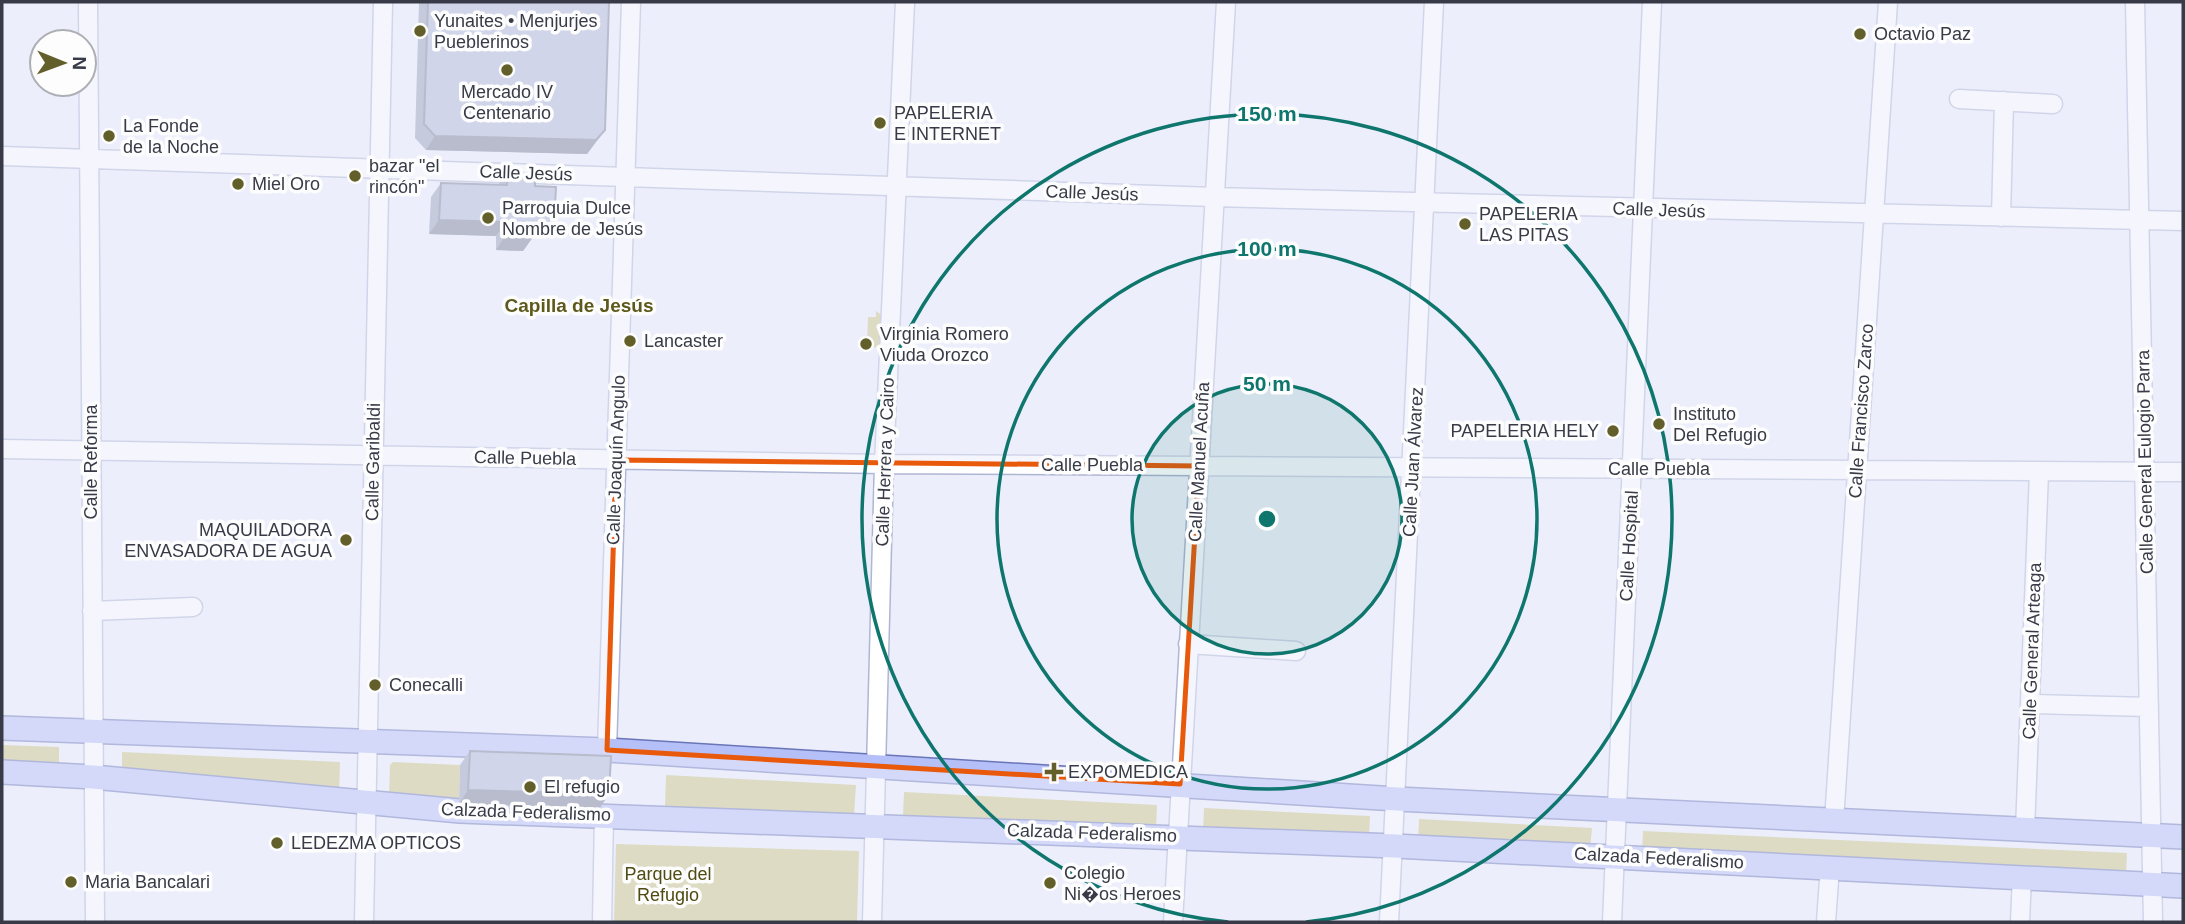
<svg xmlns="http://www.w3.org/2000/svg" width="2185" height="924" viewBox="0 0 2185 924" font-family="Arial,sans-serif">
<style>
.green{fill:#c9c481}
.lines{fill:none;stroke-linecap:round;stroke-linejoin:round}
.minor-casing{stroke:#afb6d3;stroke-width:21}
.major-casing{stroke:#6975b7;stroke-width:26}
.minor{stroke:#fff;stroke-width:18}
.major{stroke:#b5bff8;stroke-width:23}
.wall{fill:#969db5}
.shaded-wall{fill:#7a7f94}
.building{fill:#afb6d3;stroke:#7a7f94;stroke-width:2}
.marked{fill:none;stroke:#e8590c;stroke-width:5;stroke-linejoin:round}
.ring{fill:none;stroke:#0f766e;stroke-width:3.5}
.poi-dot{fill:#635f2b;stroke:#fdfdfd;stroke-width:2.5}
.labels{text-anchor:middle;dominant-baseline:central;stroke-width:7;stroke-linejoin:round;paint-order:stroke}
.poi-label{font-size:18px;fill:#383b47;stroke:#fdfdfd;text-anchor:start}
.street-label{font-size:18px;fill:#383b47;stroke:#fdfdfd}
.park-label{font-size:18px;fill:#504b12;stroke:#fdfdfd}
.neighbourhood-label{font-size:19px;font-weight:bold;fill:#5d591d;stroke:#fdfdfd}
.centre{fill:#0f766e;stroke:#fdfdfd;stroke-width:3.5}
.ring-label{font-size:21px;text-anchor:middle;font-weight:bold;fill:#0f766e;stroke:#fdfdfd;stroke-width:7;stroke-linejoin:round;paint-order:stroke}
</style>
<rect width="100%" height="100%" fill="#eceffb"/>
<!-- green -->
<path class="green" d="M 876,311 L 883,316 L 882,344 L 874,348 L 873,345 L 867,344 L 868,317 L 876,317 Z
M 2,745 L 59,747 L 59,769 L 2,766 Z
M 122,752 L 340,762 L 339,796 L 122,774 Z
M 393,762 L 460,765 L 459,804 L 389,796 L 390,765 Z
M 666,775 L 856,785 L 854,815 L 665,807 Z
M 904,792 L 1157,805 L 1156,829 L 903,816 Z
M 1204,808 L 1370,816 L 1369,838 L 1203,830 Z
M 1419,819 L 1592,828 L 1590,850 L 1418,841 Z
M 1643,831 L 2127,853 L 2126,875 L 1642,852 Z
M 616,844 L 859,851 L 857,922 L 614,922 Z"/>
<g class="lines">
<!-- minor casing -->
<g class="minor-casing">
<path id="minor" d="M 88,2 L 95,922
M 2135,2 L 2153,922
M 1959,99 L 2053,104
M 2,156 L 1214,197 L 2183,221
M 2001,217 L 2004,101
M 2,449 L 884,464 L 2183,472
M 92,611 L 193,607
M 1188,644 L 1296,651
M 2030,704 L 2149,707
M 607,750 L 631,2
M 1834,821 L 1888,2
M 2025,830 L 2039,472
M 364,922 L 383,2
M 602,922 L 604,815
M 872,922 L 884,464 L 905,2
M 1173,922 L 1226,2
M 1389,922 L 1434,2
M 1612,922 L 1652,2
M 1826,922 L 1830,866
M 2020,922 L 2022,876"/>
</g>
<!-- major casing -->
<g class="major-casing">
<path id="major" d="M 2,728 L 607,750 L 1397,799 L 2183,837
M 2,772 L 93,777 L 460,811 L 1395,846 L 2183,886"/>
</g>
<!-- minor -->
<use href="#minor" class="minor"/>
<!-- major -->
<use href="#major" class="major"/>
</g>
<!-- wall -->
<path class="wall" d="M 419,2 L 609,2 L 605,130 L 587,154 L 426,150 L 415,138 Z
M 507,173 L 535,186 L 544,238 L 533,237 L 523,251 L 496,250 L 496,236 L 429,234 L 431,197 L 441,183 L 498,185 Z
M 470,751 L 600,808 L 459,804 L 460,765 Z"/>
<!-- shaded-wall -->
<path class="shaded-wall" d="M 605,130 L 587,154 L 426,150 L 435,136 Z
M 439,220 L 506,222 L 496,236 L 429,234 Z
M 533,223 L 554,224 L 544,238 L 533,237 L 523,251 L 496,250 L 505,236 Z
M 468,790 L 609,794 L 600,808 L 459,804 Z"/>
<!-- building -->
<path class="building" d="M 428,2 L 609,2 L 605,130 L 596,140 L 435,136 L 424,124 Z
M 507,173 L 535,174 L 535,186 L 556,187 L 554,224 L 533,223 L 533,237 L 505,236 L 506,222 L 439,220 L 441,183 L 507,185 Z
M 470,751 L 611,756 L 609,794 L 468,790 Z"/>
<!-- marked area -->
<path d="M0 0H2185V924H0ZM 616,460 L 1199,466 L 1180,784 L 607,750 Z" fill="#eceffb" fill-opacity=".55" fill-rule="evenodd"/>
<path class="marked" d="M 616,460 L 1199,466 L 1180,784 L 607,750 Z"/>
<!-- distance rings -->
<circle cx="1267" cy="519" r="135" fill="#0f766e" fill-opacity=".12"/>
<g class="ring">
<circle cx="1267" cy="519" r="135"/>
<circle cx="1267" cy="519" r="270"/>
<path d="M1228 922A405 405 0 1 1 1306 922"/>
</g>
<!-- markers -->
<g class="poi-dot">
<circle cx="420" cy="31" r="7"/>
<circle cx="1860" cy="34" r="7"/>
<circle cx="507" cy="70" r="7"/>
<circle cx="880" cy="123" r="7"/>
<circle cx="109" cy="136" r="7"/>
<circle cx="355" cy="176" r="7"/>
<circle cx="238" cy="184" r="7"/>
<circle cx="488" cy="218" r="7"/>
<circle cx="1465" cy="224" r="7"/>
<circle cx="630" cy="341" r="7"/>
<circle cx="866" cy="344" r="7"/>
<circle cx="1659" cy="424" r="7"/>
<circle cx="1613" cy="431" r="7"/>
<circle cx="346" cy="540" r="7"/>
<circle cx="375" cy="685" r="7"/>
<path d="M1050.5 761.5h7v7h7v7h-7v7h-7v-7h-7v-7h7z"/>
<circle cx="530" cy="787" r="7"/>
<circle cx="277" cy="843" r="7"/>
<circle cx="71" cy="882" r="7"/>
<circle cx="1050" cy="883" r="7"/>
</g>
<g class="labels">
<!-- poi labels -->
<g class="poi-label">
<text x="434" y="21">Yunaites • Menjurjes<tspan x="434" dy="21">Pueblerinos</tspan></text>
<text x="1874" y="34">Octavio Paz</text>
<text x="507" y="92" text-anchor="middle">Mercado IV<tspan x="507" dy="21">Centenario</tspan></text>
<text x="894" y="113">PAPELERIA<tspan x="894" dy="21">E INTERNET</tspan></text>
<text x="123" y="126">La Fonde<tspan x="123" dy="21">de la Noche</tspan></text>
<text x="369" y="166">bazar "el<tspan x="369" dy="21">rincón"</tspan></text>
<text x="252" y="184">Miel Oro</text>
<text x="502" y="208">Parroquia Dulce<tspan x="502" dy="21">Nombre de Jesús</tspan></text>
<text x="1479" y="214">PAPELERIA<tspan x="1479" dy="21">LAS PITAS</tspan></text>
<text x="880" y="334">Virginia Romero<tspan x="880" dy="21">Viuda Orozco</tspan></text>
<text x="644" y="341">Lancaster</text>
<text x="1673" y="414">Instituto<tspan x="1673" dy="21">Del Refugio</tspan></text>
<text x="1599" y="431" text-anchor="end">PAPELERIA HELY</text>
<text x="332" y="530" text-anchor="end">MAQUILADORA<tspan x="332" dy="21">ENVASADORA DE AGUA</tspan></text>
<text x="389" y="685">Conecalli</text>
<text x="1068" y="772">EXPOMEDICA</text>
<text x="544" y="787">El refugio</text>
<text x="291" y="843">LEDEZMA OPTICOS</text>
<text x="1064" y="873">Colegio<tspan x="1064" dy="21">Ni�os Heroes</tspan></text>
<text x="85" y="882">Maria Bancalari</text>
</g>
<!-- street labels -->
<g class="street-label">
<text transform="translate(526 173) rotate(2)">Calle Jesús</text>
<text transform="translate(1092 193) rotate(2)">Calle Jesús</text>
<text transform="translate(1659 210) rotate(2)">Calle Jesús</text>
<text transform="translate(1861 411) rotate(-86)">Calle Francisco Zarco</text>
<text transform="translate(525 458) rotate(1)">Calle Puebla</text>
<text transform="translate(616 460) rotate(-88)">Calle Joaquín Angulo</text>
<text transform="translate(91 462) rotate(-90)">Calle Reforma</text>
<text transform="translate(373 462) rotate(-89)">Calle Garibaldi</text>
<text transform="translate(885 462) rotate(-88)">Calle Herrera y Cairo</text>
<text transform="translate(1199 462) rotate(-87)">Calle Manuel Acuña</text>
<text transform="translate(1413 462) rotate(-87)">Calle Juan Álvarez</text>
<text transform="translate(2145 462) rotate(-91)">Calle General Eulogio Parra</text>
<text x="1092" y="465">Calle Puebla</text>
<text x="1659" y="469">Calle Puebla</text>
<text transform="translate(1629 546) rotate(-87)">Calle Hospital</text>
<text transform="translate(2032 651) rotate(-88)">Calle General Arteaga</text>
<text transform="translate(526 812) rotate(2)">Calzada Federalismo</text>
<text transform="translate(1092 833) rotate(2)">Calzada Federalismo</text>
<text transform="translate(1659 858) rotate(3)">Calzada Federalismo</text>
</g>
<!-- park labels -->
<g class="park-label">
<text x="668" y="874">Parque del<tspan x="668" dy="21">Refugio</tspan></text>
</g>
<!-- neighbourhood labels -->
<g class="neighbourhood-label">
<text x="579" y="305">Capilla de Jesús</text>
</g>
</g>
<circle cx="1267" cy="519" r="10" class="centre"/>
<g class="ring-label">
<text x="1267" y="121">150 m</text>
<text x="1267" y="256">100 m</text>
<text x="1267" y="391">50 m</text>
</g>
<!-- border -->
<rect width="2185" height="924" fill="none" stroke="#383b47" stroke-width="7"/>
<!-- north arrow -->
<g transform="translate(63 63) rotate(91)"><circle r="33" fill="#fdfdfd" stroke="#aeafb4" stroke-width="2"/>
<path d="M0-5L12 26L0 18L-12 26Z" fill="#635f2b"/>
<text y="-10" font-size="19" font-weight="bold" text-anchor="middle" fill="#383b47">N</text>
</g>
</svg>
